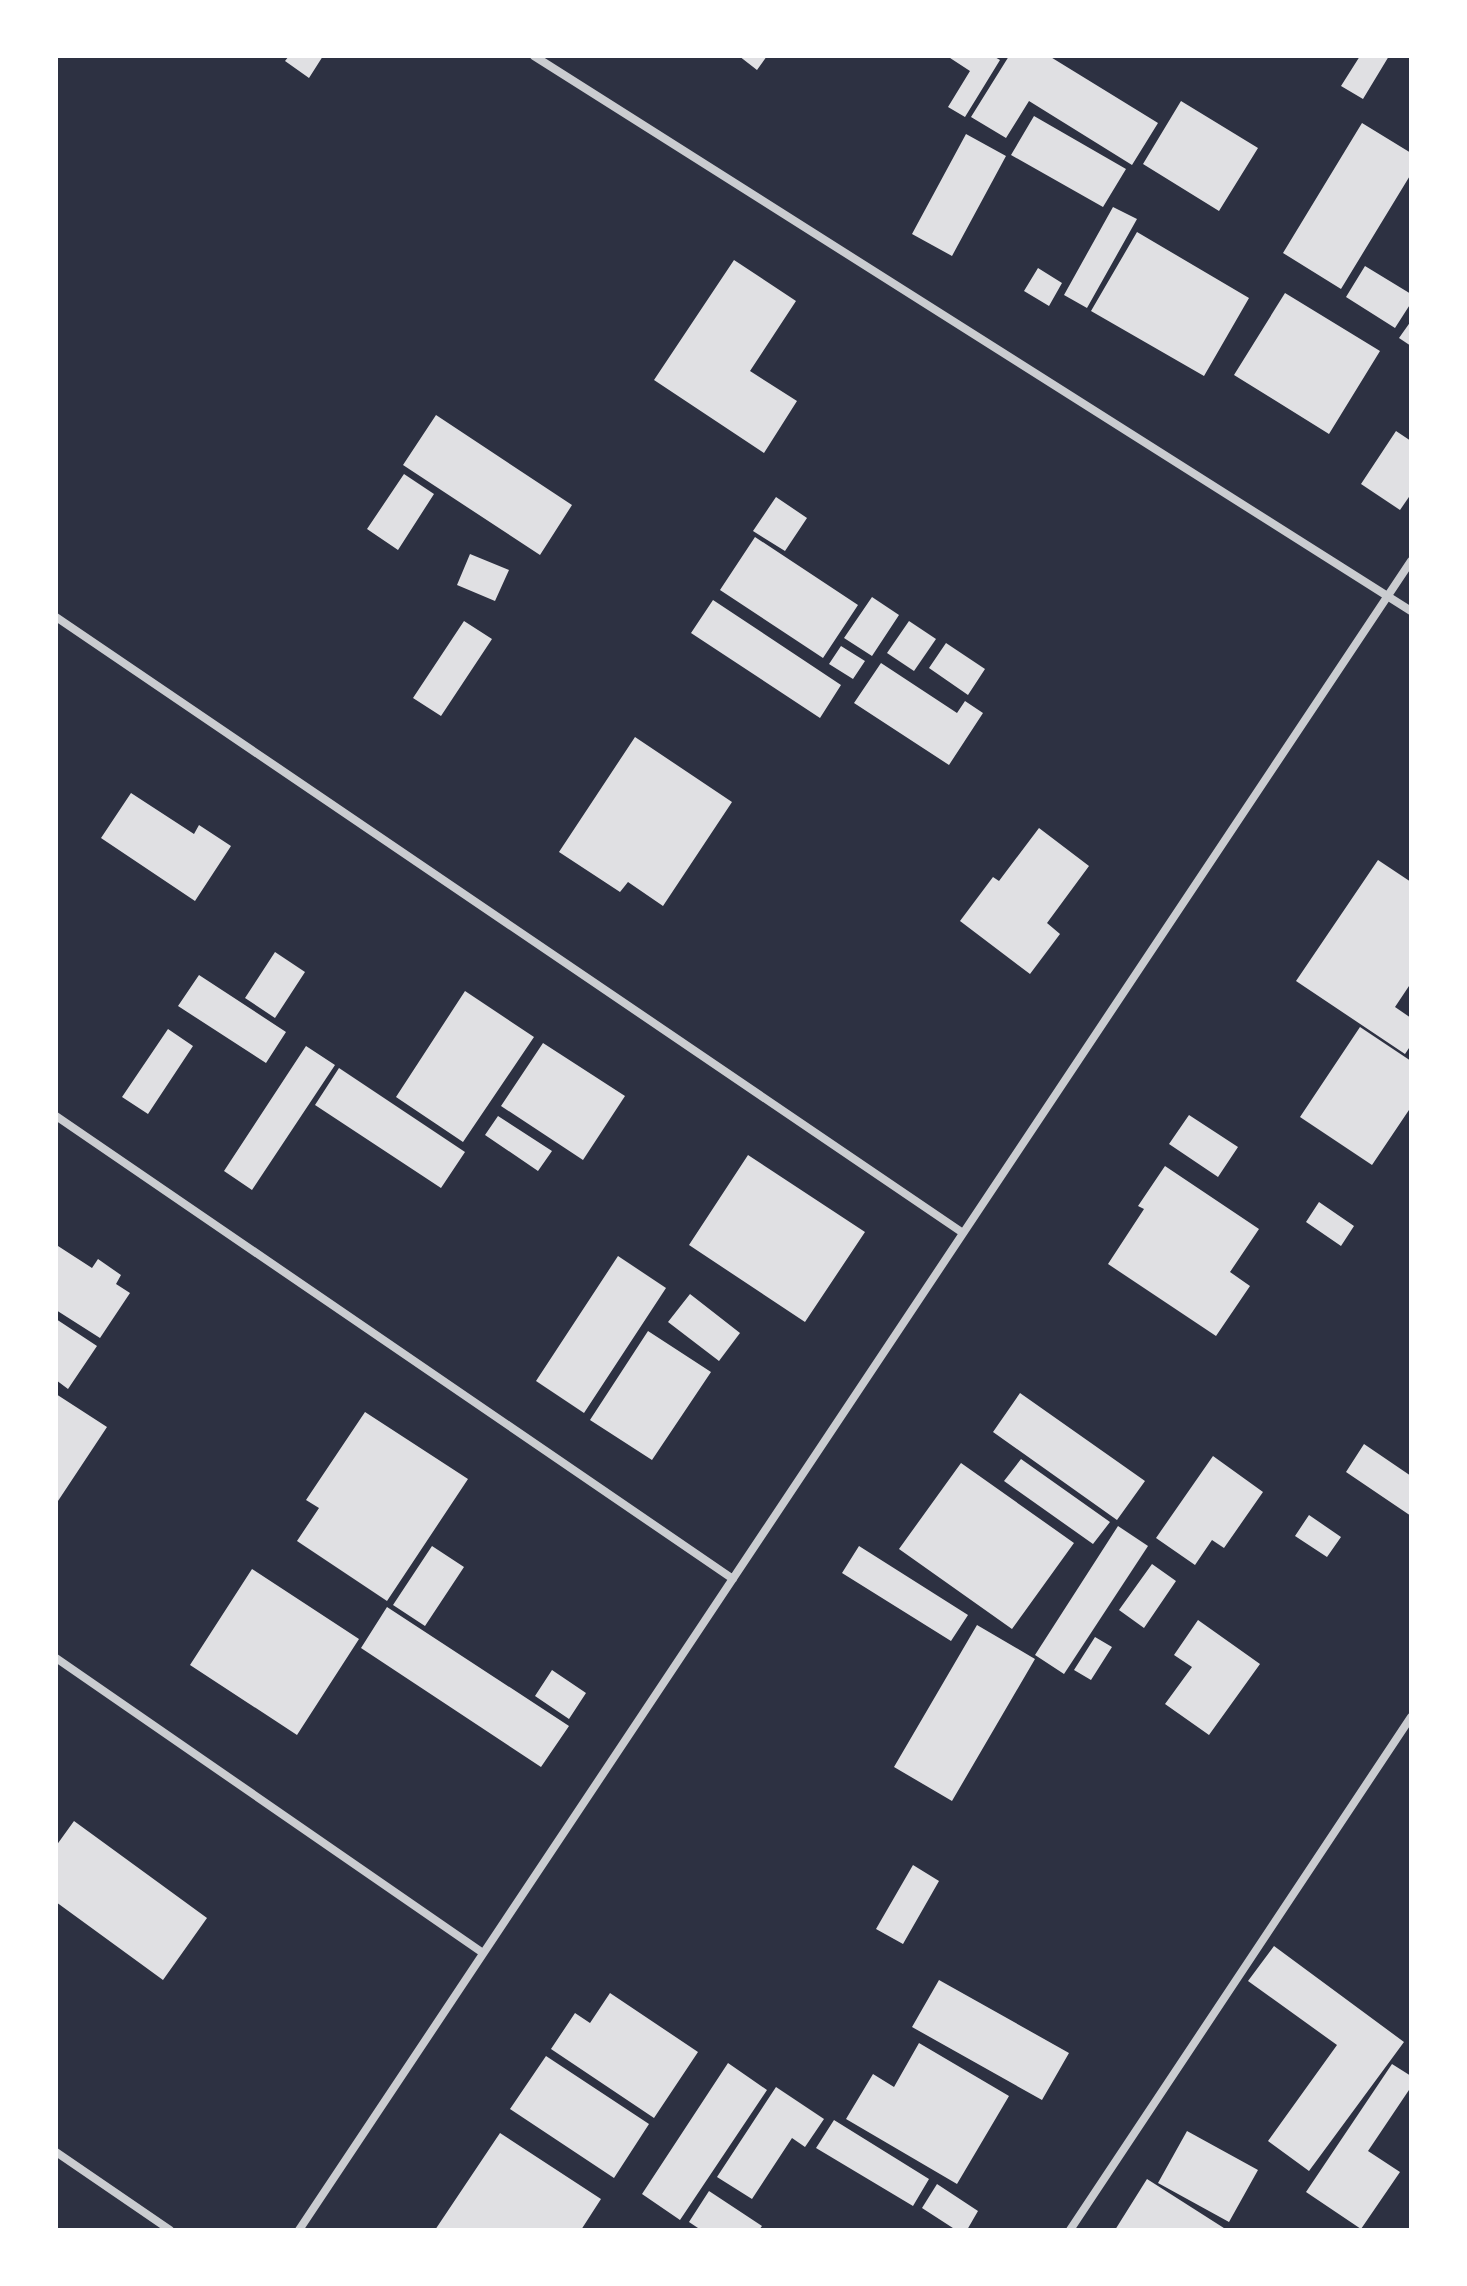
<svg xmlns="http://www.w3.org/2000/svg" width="1467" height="2286" viewBox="0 0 1467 2286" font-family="'Source Sans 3',sans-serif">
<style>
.building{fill:#e0e0e3}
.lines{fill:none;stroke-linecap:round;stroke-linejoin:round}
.minor{stroke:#caccd0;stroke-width:8}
</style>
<rect width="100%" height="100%" fill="#2d3142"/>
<!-- building -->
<path class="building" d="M 289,56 L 323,56 L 309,78 L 285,61 Z
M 739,56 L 767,56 L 757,70 Z
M 947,56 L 993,56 L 1000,60 L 965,117 L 948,107 L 970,71 Z
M 1009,56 L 1049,56 L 1158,123 L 1132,165 L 1029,101 L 1006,138 L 971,117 Z
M 1360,56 L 1389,56 L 1363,99 L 1341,86 Z
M 1181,101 L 1258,148 L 1219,211 L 1143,164 Z
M 1034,116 L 1126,169 L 1103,207 L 1011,155 Z
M 1362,123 L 1411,153 L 1411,174 L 1341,289 L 1283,253 Z
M 966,134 L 1006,156 L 952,256 L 912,234 Z
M 1113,207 L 1137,219 L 1087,308 L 1064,295 Z
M 1137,232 L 1249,298 L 1204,376 L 1091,311 Z
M 734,260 L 796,301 L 750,371 L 797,401 L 764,453 L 654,380 Z
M 1365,266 L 1411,294 L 1411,303 L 1395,328 L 1346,297 Z
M 1038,268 L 1062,283 L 1049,306 L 1024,291 Z
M 1285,293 L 1380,351 L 1329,434 L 1234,375 Z
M 1411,321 L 1411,346 L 1399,338 Z
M 436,415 L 572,505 L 540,555 L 403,465 Z
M 1396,431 L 1411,441 L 1411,494 L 1400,510 L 1361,484 Z
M 404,474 L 434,494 L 398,550 L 367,529 Z
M 776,497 L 807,518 L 785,551 L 753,531 Z
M 755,537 L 858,605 L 823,658 L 720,590 Z
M 470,554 L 509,570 L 495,601 L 457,585 Z
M 872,597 L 899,615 L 872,656 L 844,638 Z
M 713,600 L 841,685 L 820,718 L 691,633 Z
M 464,621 L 492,639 L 441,716 L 413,698 Z
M 909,621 L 936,639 L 914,671 L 887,653 Z
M 946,643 L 985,669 L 968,695 L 929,668 Z
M 841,646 L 865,661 L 853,679 L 829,664 Z
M 881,663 L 957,713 L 965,701 L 983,713 L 949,765 L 854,703 Z
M 635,737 L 732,802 L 663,906 L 628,882 L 620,892 L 559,852 Z
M 131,793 L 194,834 L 199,825 L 231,846 L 195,901 L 101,838 Z
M 1039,828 L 1089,866 L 1047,923 L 1060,934 L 1030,974 L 960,921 L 993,877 L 999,881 Z
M 1378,860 L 1411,882 L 1411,983 L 1395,1007 L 1411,1018 L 1411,1045 L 1405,1054 L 1296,981 Z
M 275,952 L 305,972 L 275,1018 L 245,998 Z
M 199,975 L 286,1032 L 266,1063 L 178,1006 Z
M 465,991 L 534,1037 L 463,1142 L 396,1097 Z
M 1360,1027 L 1411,1061 L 1411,1107 L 1372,1165 L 1300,1117 Z
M 168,1029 L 193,1046 L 148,1114 L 122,1097 Z
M 543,1043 L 625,1096 L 583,1160 L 501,1106 Z
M 306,1046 L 335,1065 L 252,1190 L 224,1171 Z
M 339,1068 L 465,1152 L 441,1188 L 315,1105 Z
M 1189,1115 L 1238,1147 L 1218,1177 L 1169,1144 Z
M 498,1116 L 552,1151 L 538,1171 L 485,1135 Z
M 748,1155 L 865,1232 L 805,1322 L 689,1245 Z
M 1165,1166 L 1259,1229 L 1230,1272 L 1250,1286 L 1216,1336 L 1108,1264 L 1144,1209 L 1138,1206 Z
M 1319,1202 L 1354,1226 L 1341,1246 L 1306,1222 Z
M 58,1246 L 92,1268 L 98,1259 L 121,1275 L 116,1284 L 130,1293 L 100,1338 L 56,1310 L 56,1249 Z
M 618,1256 L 666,1288 L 584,1413 L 536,1381 Z
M 690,1294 L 740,1333 L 719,1361 L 668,1322 Z
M 56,1319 L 97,1346 L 68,1389 L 56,1380 Z
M 648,1331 L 711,1372 L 652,1460 L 590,1420 Z
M 1020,1393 L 1145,1481 L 1117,1520 L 993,1432 Z
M 56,1394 L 107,1427 L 56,1504 Z
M 365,1412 L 468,1479 L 387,1601 L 297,1541 L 319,1508 L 306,1500 Z
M 1364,1444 L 1411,1476 L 1411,1516 L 1346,1472 Z
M 1213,1456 L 1263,1492 L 1224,1548 L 1212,1540 L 1195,1565 L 1156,1538 Z
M 1021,1459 L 1110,1522 L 1093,1544 L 1004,1481 Z
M 961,1463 L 1074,1543 L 1012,1629 L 899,1549 Z
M 1309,1515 L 1341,1537 L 1327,1557 L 1295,1536 Z
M 1118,1526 L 1148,1546 L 1064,1674 L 1035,1655 Z
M 432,1546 L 464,1567 L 425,1626 L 393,1605 Z
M 859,1546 L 968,1615 L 951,1641 L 842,1573 Z
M 1152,1564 L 1176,1581 L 1144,1628 L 1119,1610 Z
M 252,1569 L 359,1639 L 297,1735 L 190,1665 Z
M 387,1607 L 569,1726 L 541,1767 L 361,1648 Z
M 1198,1620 L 1260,1664 L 1209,1735 L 1165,1704 L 1192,1667 L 1174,1655 Z
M 977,1625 L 1035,1659 L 952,1801 L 894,1767 Z
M 1095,1637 L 1112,1647 L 1091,1680 L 1074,1670 Z
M 552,1670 L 586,1693 L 569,1719 L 535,1696 Z
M 74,1821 L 207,1918 L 163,1980 L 56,1902 L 56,1846 Z
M 913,1865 L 939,1881 L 903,1944 L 876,1929 Z
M 1274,1946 L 1404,2042 L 1309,2171 L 1268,2141 L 1337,2045 L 1248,1981 Z
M 939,1980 L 1069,2053 L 1042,2100 L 912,2027 Z
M 610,1993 L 698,2052 L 654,2118 L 551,2049 L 575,2013 L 590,2023 Z
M 919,2043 L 1009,2096 L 957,2184 L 846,2119 L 873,2074 L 894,2087 Z
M 546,2056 L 649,2124 L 614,2178 L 510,2109 Z
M 728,2063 L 767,2090 L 680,2220 L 642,2194 Z
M 1392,2064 L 1411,2076 L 1411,2087 L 1368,2151 L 1400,2172 L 1361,2229 L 1306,2192 Z
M 776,2087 L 824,2119 L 805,2147 L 792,2138 L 752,2199 L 717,2177 Z
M 834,2120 L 929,2179 L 913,2206 L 816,2148 Z
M 1187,2131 L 1258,2170 L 1229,2222 L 1158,2183 Z
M 500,2133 L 601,2199 L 581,2230 L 435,2230 Z
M 1147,2179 L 1227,2230 L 1115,2230 Z
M 937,2184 L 978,2211 L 967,2230 L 956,2230 L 922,2208 Z
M 709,2191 L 762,2226 L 759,2230 L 701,2230 L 689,2222 Z"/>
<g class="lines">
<!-- minor -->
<path class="minor" d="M 534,56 L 1411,611
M 56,617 L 963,1233
M 56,1116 L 733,1579
M 56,1658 L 483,1953
M 56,2152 L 170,2230
M 299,2230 L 1411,561
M 1070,2230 L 1411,1717"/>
</g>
<!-- border -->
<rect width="1467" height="2286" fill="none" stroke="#ffffff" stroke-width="116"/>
</svg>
